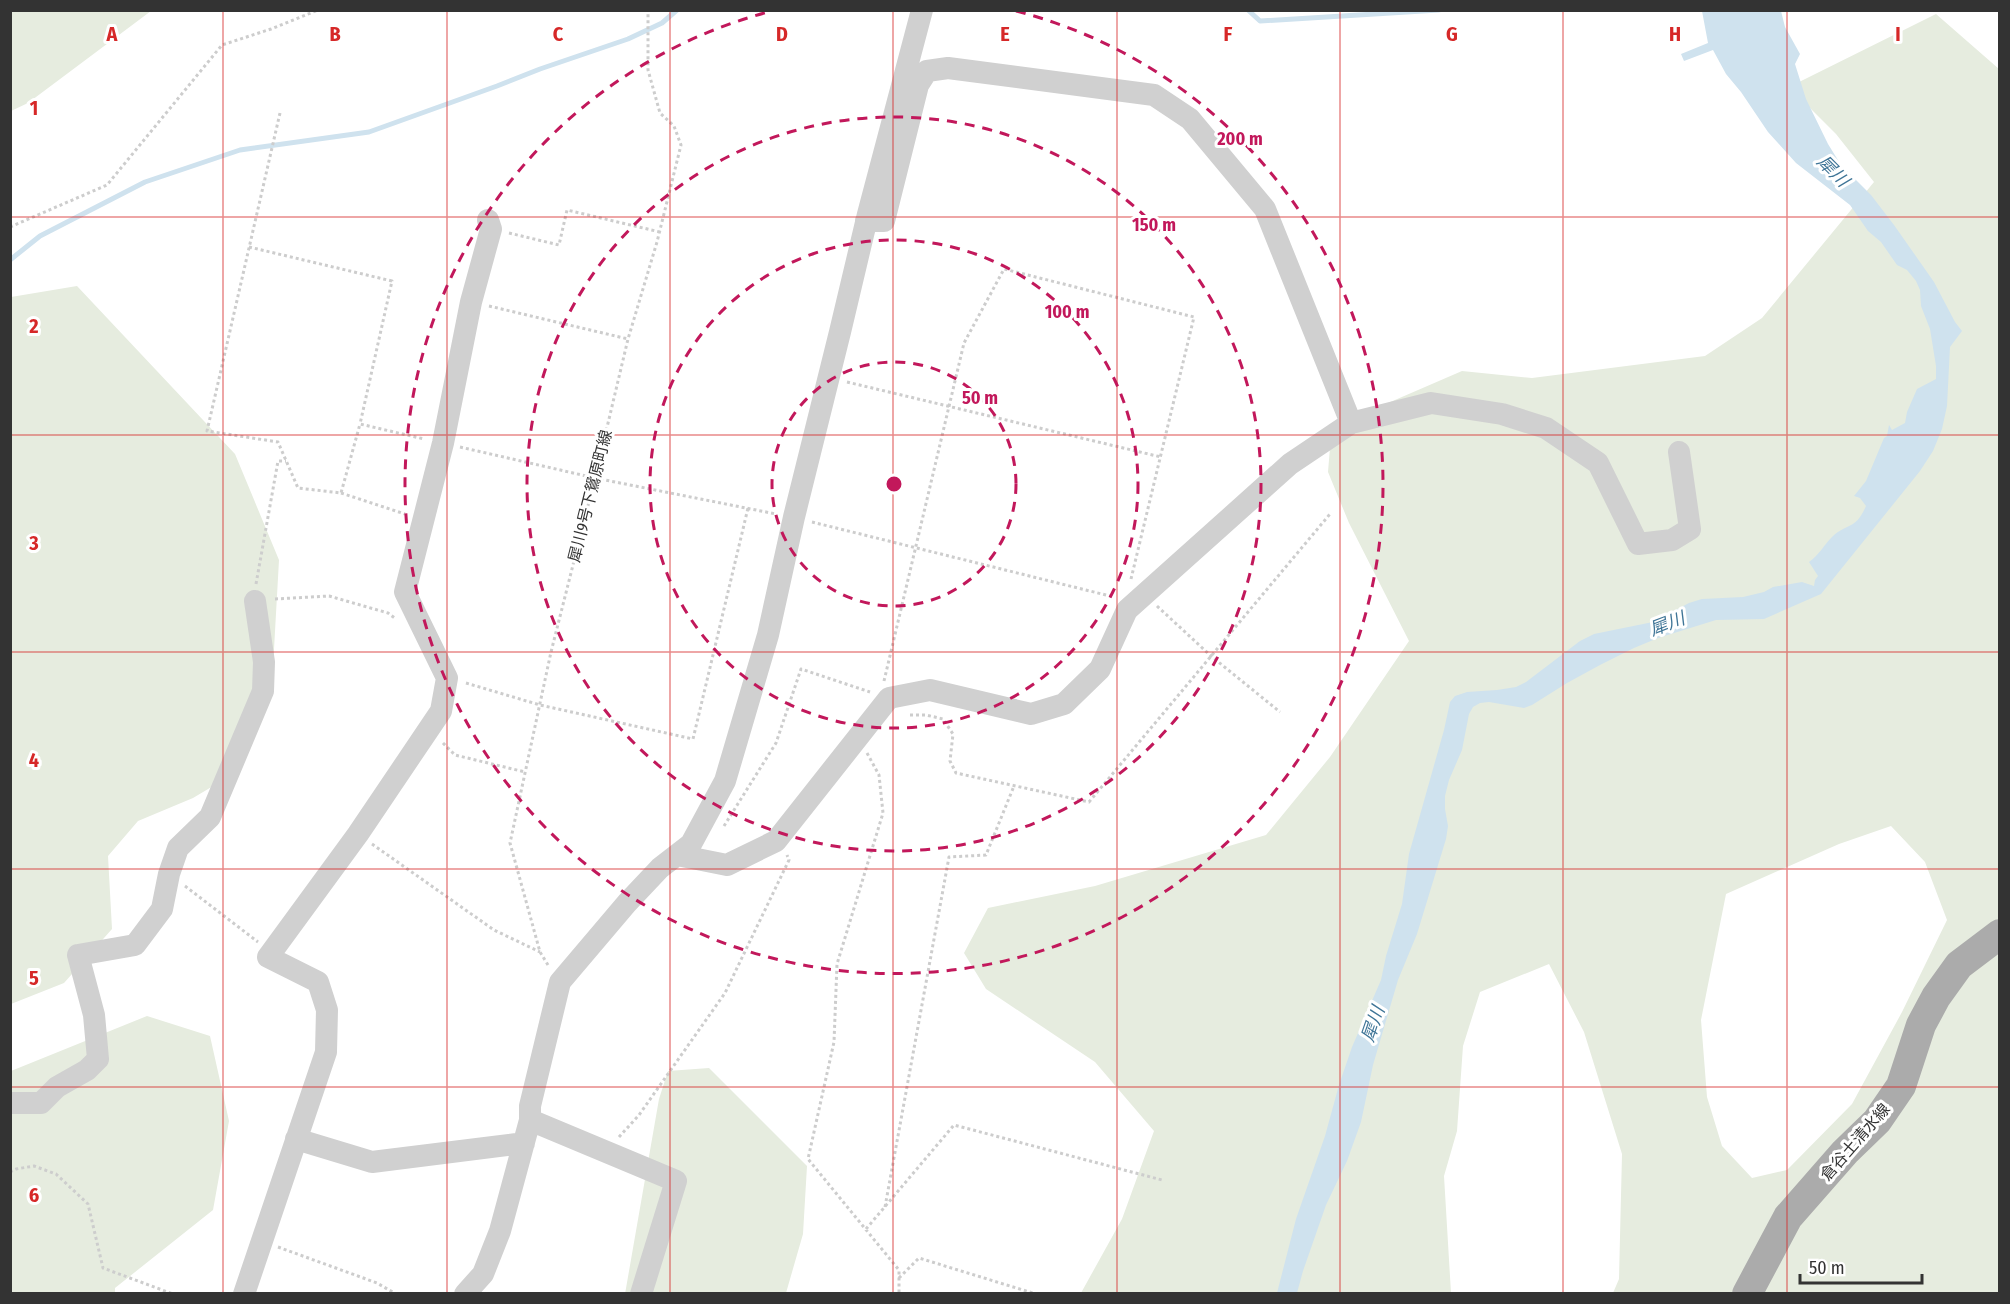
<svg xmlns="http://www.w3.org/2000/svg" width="2010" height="1304" viewBox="0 0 2010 1304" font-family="'Fira Sans Condensed','Noto Sans JP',sans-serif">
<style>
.green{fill:#e6ecdf;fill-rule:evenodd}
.water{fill:#cfe2ee}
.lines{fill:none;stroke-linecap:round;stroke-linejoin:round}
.stream{stroke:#cfe2ee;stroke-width:5}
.path{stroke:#cdcdcd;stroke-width:3;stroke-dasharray:3 3;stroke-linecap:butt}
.minor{stroke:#d0d0d0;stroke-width:22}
.major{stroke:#ababab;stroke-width:30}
.grid{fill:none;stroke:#d62828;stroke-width:1.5;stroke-opacity:0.55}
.ring{fill:none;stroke:#c2185b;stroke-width:3;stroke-dasharray:10 8}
.labels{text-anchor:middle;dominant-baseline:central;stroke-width:6;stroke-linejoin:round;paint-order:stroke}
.street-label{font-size:16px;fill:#333;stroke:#fff}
.water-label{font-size:18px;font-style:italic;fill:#3f7597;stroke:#fff}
.grid-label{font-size:20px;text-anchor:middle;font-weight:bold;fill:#d62828;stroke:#fff;stroke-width:6;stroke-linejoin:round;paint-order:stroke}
.centre{fill:#c2185b;stroke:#fff;stroke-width:3}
.ring-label{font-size:18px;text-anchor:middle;font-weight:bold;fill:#c2185b;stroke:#fff;stroke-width:6;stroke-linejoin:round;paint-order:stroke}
</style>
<rect width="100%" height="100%" fill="#fff"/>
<!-- green -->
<path class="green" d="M 11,10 L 151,10 L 151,11 L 28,103 L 11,111 Z
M 1936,14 L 1999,69 L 1999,1293 L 1613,1293 L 1619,1279 L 1622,1154 L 1584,1032 L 1549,964 L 1480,992 L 1463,1046 L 1457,1131 L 1444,1176 L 1451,1293 L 1081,1293 L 1122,1219 L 1154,1131 L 1095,1062 L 986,989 L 964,953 L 988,908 L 1095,886 L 1266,835 L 1330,757 L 1409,641 L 1349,523 L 1328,472 L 1332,423 L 1388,403 L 1462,371 L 1532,378 L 1705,356 L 1762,318 L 1874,182 L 1836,134 L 1789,87 ZM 1891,826 L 1925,862 L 1947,920 L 1902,1012 L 1852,1104 L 1787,1170 L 1752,1178 L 1722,1146 L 1707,1097 L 1701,1020 L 1726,894 L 1839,844 Z
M 77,286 L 235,454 L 279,560 L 273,667 L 240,770 L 193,798 L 138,821 L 108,856 L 112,929 L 64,983 L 11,1004 L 11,297 Z
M 147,1016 L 210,1036 L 229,1121 L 213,1210 L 115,1288 L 115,1293 L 11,1294 L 11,1071 Z
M 709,1068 L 807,1166 L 803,1234 L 786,1293 L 625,1294 L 659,1099 L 668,1071 Z"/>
<!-- water -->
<path class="water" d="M 1702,11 L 1781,11 L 1785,27 L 1800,54 L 1795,64 L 1806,99 L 1828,144 L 1841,165 L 1871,195 L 1894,225 L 1934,282 L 1955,322 L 1962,331 L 1950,347 L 1947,406 L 1942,429 L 1933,451 L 1920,471 L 1821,594 L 1764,619 L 1716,620 L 1658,638 L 1634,648 L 1600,665 L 1567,683 L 1532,705 L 1524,708 L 1489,702 L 1480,703 L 1473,707 L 1469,714 L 1462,750 L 1449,780 L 1445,796 L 1445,809 L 1448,826 L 1446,839 L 1417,934 L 1398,980 L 1373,1065 L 1361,1122 L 1347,1161 L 1326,1205 L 1303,1271 L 1297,1293 L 1277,1293 L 1296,1219 L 1325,1136 L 1339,1085 L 1352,1047 L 1381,980 L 1386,956 L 1402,904 L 1409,854 L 1444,730 L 1450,702 L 1455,696 L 1467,692 L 1497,690 L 1516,687 L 1526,682 L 1580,641 L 1594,634 L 1653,622 L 1689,603 L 1702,599 L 1743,597 L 1764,592 L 1773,587 L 1802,582 L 1814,586 L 1815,580 L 1818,576 L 1809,562 C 1819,555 1824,545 1832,537 C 1846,523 1855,531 1866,506 L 1860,498 L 1854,496 L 1866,481 L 1884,438 L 1887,436 L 1889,425 L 1892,430 L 1905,423 L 1907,412 L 1917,389 L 1936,379 L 1936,366 L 1930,329 L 1921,306 L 1920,290 L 1916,281 L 1907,270 L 1897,265 L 1881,242 L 1868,231 L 1850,205 L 1796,163 L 1768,132 L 1741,92 L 1726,74 L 1713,50 L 1684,61 L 1681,54 L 1708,43 Z"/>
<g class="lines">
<!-- stream -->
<path class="stream" d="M 1248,10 L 1260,21 L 1439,10
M 10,260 L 40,236 L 145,182 L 240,150 L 369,132 L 497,86 L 540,69 L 628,39 L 662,23 L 677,10"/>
<!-- path -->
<path class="path" d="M 280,113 L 207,431 L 278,442 L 298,488 L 341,493 L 360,424 L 424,439
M 10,227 L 107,185 L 222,45 L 271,29 L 318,10
M 509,233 L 559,245 L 567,210 L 660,232
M 249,247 L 392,281 L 360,424
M 489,306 L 628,339
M 847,382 L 1161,457
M 460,447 L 595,478 L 776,514
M 341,493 L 405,514
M 812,522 L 1114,597
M 256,584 L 278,461 L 286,461
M 275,599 L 329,596 L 388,613 L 396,619
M 1157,606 L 1211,656 L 1280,712
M 884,681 L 964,343 L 1004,269 L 1194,317 L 1131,579
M 466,683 L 540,705 L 693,739 L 748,508
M 910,715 L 926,715 L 943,719 L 953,734 L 950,761 L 956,773 L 1089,802 L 1330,514
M 443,743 L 455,755 L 525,772
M 867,753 L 879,775 L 883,813 L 837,964 L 834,1042 L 808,1159 L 899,1270 L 899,1294
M 724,826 L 776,743 L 801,669 L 870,692
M 372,844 L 494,930 L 540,952
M 185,886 L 258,942
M 548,965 L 540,952 L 510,843 L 551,652 L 595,478 L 628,339 L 657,242 L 681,145 L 674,126 L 660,113 L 648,70 L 648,10
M 619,1137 L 639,1115 L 725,993 L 789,860 L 787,855
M 10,1172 L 16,1169 L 34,1166 L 56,1174 L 88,1204 L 103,1268 L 173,1294
M 885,1207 L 949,857 L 986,855 L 1014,786
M 866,1229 L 954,1125 L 1162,1180
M 278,1247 L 377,1283 L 396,1294
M 899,1278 L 919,1258 L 1036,1294"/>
<!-- minor -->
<path class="minor" d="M 866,221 L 884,221 L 918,85 L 927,71 L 948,68 L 1154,95 L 1190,119 L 1265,209 L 1351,423
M 677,855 L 727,865 L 776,841 L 889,698 L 930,690 L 1031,714 L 1064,704 L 1100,669 L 1127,610 L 1290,464 L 1351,423 L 1431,403 L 1502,414 L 1546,428 L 1598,463 L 1638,544 L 1672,540 L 1690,529 L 1679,452
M 10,1103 L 41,1103 L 57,1087 L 87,1070 L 98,1059 L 94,1015 L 78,955 L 135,945 L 162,909 L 169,874 L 178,848 L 210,817 L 263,691 L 264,662 L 255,601
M 530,1120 L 676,1181 L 641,1294
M 296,1139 L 372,1162 L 524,1143
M 244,1294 L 326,1052 L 327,1010 L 318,982 L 268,957 L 358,834 L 441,711 L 447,678 L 405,592 L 443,443 L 471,302 L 491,229 L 488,220
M 465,1294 L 483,1274 L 500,1231 L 530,1120 L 530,1106 L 560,982 L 627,903 L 660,868 L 691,844 L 725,781 L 768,635 L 794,517 L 840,332 L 868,214 L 922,10"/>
<!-- major -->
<path class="major" d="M 1747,1294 L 1788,1217 L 1845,1152 L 1877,1121 L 1901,1086 L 1921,1025 L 1936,997 L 1959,965 L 2000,934"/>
</g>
<!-- grid -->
<path class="grid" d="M 223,10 L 223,1294M 447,10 L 447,1294M 670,10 L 670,1294M 893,10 L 893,1294M 1117,10 L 1117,1294M 1340,10 L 1340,1294M 1563,10 L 1563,1294M 1787,10 L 1787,1294M 10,217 L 2000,217M 10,435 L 2000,435M 10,652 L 2000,652M 10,869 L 2000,869M 10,1087 L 2000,1087"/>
<!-- distance rings -->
<g class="ring">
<circle cx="894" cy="484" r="122"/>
<circle cx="894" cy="484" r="244"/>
<circle cx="894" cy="484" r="367"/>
<path d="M1016 11A489 489 0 1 1 772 11"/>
</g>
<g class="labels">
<!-- street labels -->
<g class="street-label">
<text transform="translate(590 496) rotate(-76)">犀川9号下鴛原町線</text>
<text transform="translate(1855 1142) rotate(-49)">倉谷土清水線</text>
</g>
<!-- water labels -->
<g class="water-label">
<text transform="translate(1833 171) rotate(45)">犀川</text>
<text transform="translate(1667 624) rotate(-21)">犀川</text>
<text transform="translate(1373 1024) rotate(-71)">犀川</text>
</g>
</g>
<g class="grid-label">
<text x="112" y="41">A</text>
<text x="335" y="41">B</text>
<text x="558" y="41">C</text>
<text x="782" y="41">D</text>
<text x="1005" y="41">E</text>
<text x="1228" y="41">F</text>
<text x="1452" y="41">G</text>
<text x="1675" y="41">H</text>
<text x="1898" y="41">I</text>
<text x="34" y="115">1</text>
<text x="34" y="333">2</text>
<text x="34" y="550">3</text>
<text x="34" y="767">4</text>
<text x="34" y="985">5</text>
<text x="34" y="1202">6</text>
</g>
<circle cx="894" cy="484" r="9" class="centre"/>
<g class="ring-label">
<text x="1240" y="145">200 m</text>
<text x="1154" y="231">150 m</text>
<text x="1067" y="318">100 m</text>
<text x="980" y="404">50 m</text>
</g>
<!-- border -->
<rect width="2010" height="1304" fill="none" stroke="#333333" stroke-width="24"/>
<!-- scale -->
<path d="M1800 1274v9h122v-9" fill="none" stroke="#333333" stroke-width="3"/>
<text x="1809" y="1274" font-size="18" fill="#333333" stroke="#ffffff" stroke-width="4.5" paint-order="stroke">50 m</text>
</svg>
